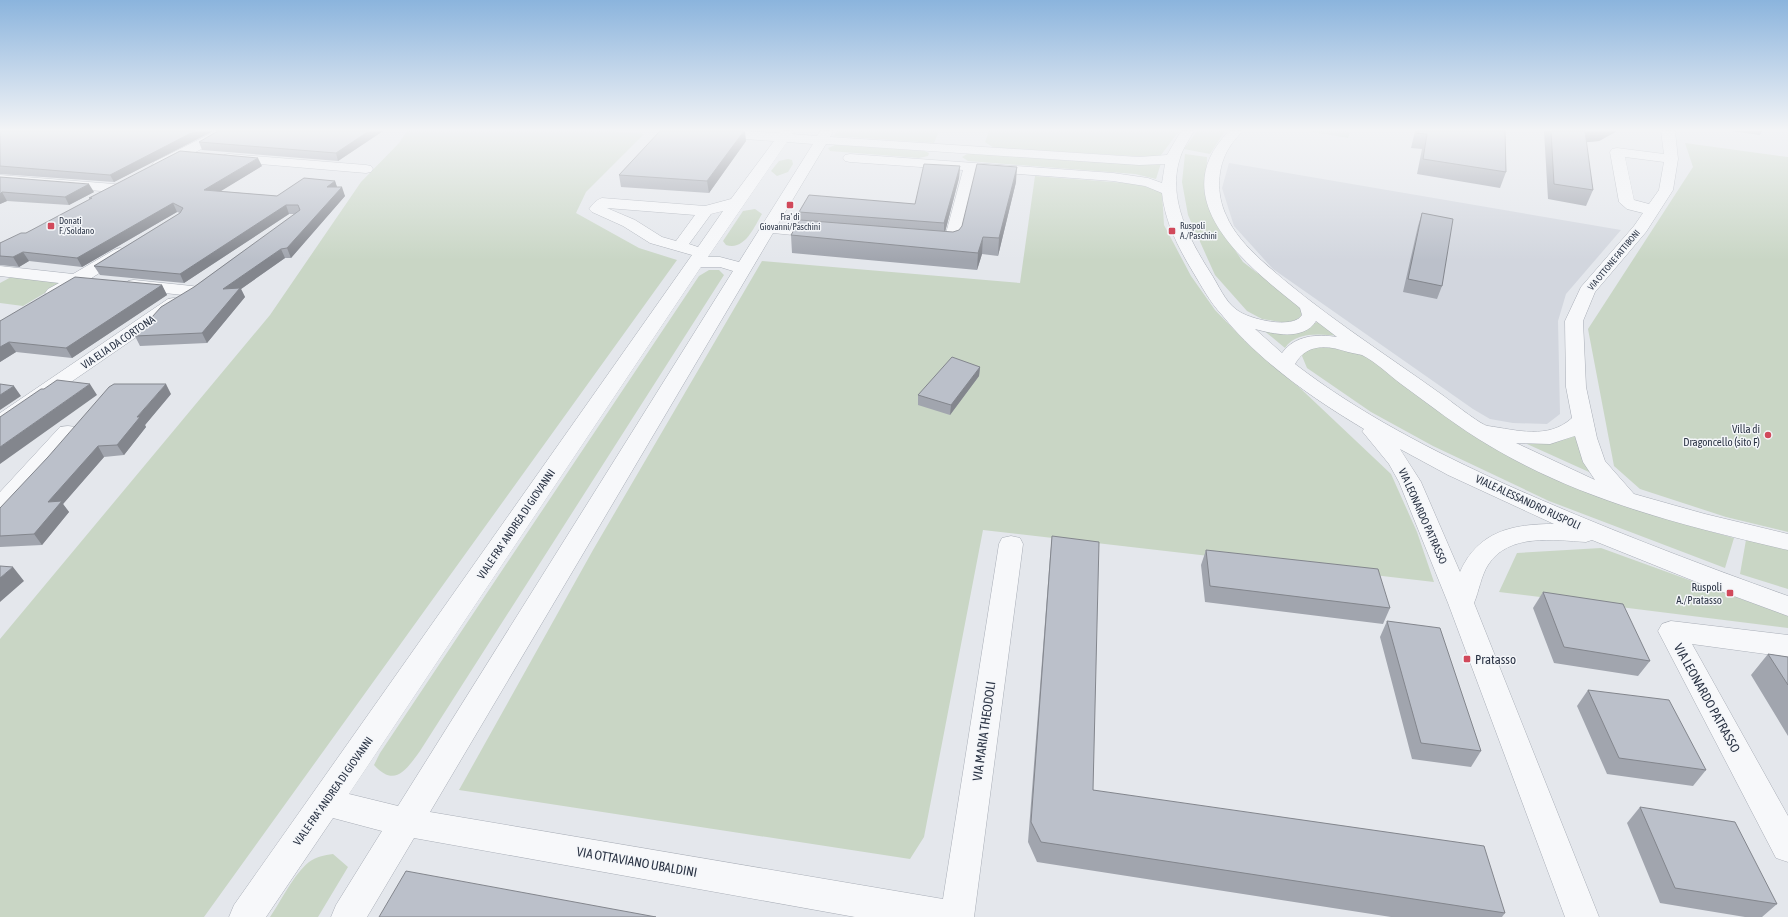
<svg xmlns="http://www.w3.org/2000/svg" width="1788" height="917" viewBox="0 0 1788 917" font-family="'Asap Condensed',sans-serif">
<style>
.built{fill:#d2d6de}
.green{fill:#c9d6c5}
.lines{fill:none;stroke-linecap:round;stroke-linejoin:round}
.minor-casing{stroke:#a9aeb7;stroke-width:1}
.minor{fill:#f7f8fa;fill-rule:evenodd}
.wall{fill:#a1a5ae}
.shaded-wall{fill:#83868d}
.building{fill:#bbc0ca;stroke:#83868d}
.poi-dot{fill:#d1495b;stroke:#f4f6f9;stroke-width:1.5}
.labels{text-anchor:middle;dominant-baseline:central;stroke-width:3;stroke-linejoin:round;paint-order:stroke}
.far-poi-label{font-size:9px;fill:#2b3445;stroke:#f4f6f9;text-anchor:start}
.far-street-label{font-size:9px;fill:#2b3445;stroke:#f4f6f9}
.street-label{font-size:11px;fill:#2b3445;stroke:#f4f6f9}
.poi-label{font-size:11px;fill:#2b3445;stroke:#f4f6f9;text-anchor:end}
.near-poi-label{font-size:13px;fill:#2b3445;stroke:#f4f6f9;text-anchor:start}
.near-street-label{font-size:13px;fill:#2b3445;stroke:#f4f6f9}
</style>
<rect width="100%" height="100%" fill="#e4e7ec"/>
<!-- built -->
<path class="built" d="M 1229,163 L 1621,230 L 1566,294 L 1558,321 L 1560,414 L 1547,424 L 1513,423 L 1490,419 L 1473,409 L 1273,269 L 1234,226 L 1222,188 Z"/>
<!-- green -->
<path class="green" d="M 407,131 L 610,131 L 644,134 L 586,192 L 576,213 L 639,248 L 677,260 L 204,917 L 0,917 L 0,639 L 270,315 L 361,182 L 399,143 Z
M 837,131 L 939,131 L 934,143 L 834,136 Z
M 989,131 L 1179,131 L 1161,155 L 1151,157 L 994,148 L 985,142 Z
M 1197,131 L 1225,131 L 1210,154 L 1184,149 Z
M 1308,131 L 1347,131 L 1350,132 L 1348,138 Z
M 1685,143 L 1788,157 L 1788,532 L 1726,517 L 1640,489 L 1614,466 L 1588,329 L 1693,167 Z
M 835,145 L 922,150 L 929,153 L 928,156 L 919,158 L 830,151 L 828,148 Z
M 967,154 L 972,154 L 1161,163 L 1156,179 L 1135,174 L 968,161 L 962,157 Z
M 1185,154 L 1207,157 L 1206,195 L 1215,220 L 1243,262 L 1298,304 L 1302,311 L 1301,316 L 1296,320 L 1287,323 L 1262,319 L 1247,311 L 1215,275 L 1188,215 L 1182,182 Z
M 788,159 L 792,160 L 793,164 L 788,172 L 777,176 L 771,171 L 779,161 Z
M 1035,176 L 1138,184 L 1162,192 L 1164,225 L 1191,276 L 1215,310 L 1250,346 L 1301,389 L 1391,474 L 1417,532 L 1434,582 L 983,530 L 924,837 L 910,859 L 459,790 L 593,550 L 762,261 L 1020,283 Z
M 755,209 L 762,214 C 754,227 745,251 726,245 L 723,241 L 743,211 Z
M 709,270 L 719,270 L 724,275 L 420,751 C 406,770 395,788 374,765 L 380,753 L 699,276 Z
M 13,276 L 65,281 L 23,306 L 0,303 L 0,283 Z
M 1317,318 L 1339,336 C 1321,334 1296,331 1285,348 L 1262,329 L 1305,329 L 1317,322 Z
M 1318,344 L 1362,353 L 1584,488 L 1709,531 L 1734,538 L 1725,568 L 1549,501 L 1433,446 L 1371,412 L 1307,368 L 1302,356 L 1303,351 Z
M 1575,435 L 1594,472 L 1589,472 L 1527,444 L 1526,441 Z
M 1746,540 L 1788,549 L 1788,589 L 1740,574 Z
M 1601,548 L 1788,616 L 1788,628 L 1499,592 L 1517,553 Z
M 333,854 L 348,867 L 318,917 L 270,917 C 282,900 293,875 309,862 C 316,857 324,855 333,854 Z"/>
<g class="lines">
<!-- minor casing -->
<g class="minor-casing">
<path id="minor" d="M 216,131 L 232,131 L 231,134 L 164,168 L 154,168 L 152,165 L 154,162 Z
M 675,131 L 743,131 L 779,133 L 781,131 L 794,131 L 792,134 L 817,136 L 820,131 L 833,131 L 830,137 L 1139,157 L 1167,155 L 1181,131 L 1194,131 C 1189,140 1183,148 1180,158 C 1167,198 1189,239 1210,272 C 1218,284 1225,302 1237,310 C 1248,319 1293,330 1302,315 L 1300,308 C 1249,267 1161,200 1229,131 L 1242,131 C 1238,137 1233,141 1229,148 C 1217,167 1216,194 1226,215 C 1233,232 1247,247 1261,260 C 1316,310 1381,351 1441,394 C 1448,399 1482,426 1488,426 C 1517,430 1548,440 1572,418 L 1566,387 L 1565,321 L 1581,287 L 1634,226 L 1643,213 L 1627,209 L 1619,202 L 1610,152 L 1612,149 L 1617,148 L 1664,154 L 1661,131 L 1675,131 L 1678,159 L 1673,190 L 1646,232 L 1595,292 L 1583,321 L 1586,387 L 1597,438 L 1605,461 L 1634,494 L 1705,514 L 1788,534 L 1788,550 C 1685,526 1582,501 1490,446 C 1459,428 1430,405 1401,384 C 1389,375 1376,362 1362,355 C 1358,354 1352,353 1348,352 C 1327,345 1307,343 1295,364 C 1360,414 1433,451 1507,485 C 1599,526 1693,562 1788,596 L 1788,616 L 1704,585 L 1592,540 L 1586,542 C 1554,540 1508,533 1488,565 C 1481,576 1479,591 1474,603 L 1599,917 L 1565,917 L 1448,603 L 1399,482 L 1389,464 L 1362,431 L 1364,429 C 1312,398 1260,362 1222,315 C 1210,302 1202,287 1193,272 C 1178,247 1165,222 1162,193 L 1145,186 L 1113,181 L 977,171 L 960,243 L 958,246 L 952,248 L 928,244 L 926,241 L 928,238 L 945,237 L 963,170 L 850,162 L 845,161 L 843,158 L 845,155 L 850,154 L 1113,173 L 1148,178 L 1162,183 L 1165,164 L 1139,165 L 826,144 L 778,224 L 823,228 L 829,230 L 831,233 L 829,236 L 823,238 L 773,233 L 430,812 L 943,899 L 999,544 L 1002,538 L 1011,536 L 1020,538 L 1023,544 L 974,917 L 855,917 L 414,838 L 367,917 L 331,917 L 336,905 L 382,831 L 333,818 L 266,917 L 229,917 L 234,905 L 692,255 L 650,243 L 623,226 L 592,212 L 589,209 C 593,204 596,200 602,198 L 705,206 L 731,199 L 774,141 L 681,135 ZM 787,142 L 813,144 L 739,262 L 720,257 L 708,257 ZM 1625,157 L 1664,162 L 1659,190 L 1649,204 L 1634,200 ZM 607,208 L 695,215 L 676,241 L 662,237 L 635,220 ZM 723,211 L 698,247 L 689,244 L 711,214 ZM 701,267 L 720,267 L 733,271 L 398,806 L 349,794 ZM 1316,321 L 1337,337 C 1317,334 1295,335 1282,353 L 1255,329 C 1273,334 1304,341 1316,321 ZM 1575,436 L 1583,462 L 1595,480 L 1516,443 L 1550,444 ZM 1400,449 L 1448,475 L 1554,524 C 1513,524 1478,531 1460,572 L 1421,482 Z
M 229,154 L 366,165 L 371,166 L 373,169 L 371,172 L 366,173 L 224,161 L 222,158 L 224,155 Z
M 0,175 L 114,184 L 119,185 L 121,188 L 119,191 L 114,192 L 0,183 Z
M 120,248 L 126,250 L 128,253 L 126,256 L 90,279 L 88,284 C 85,284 81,285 78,286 C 67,290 61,300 48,297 L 45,293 L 48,289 L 59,283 L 0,276 L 0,266 L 73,274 L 114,250 Z
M 134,280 L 192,286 L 198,287 L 201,291 L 198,295 L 192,296 L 128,289 L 125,285 L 128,281 Z
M 174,298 L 180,299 L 183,303 L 180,307 L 7,426 L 0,428 L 0,413 L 168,299 Z
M 68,426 L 76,427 L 79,432 L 76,437 L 8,511 L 0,514 L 0,492 L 60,427 Z
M 1671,621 L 1788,635 L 1788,657 L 1692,644 L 1788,816 L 1788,862 L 1776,858 L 1658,631 L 1662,624 Z"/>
</g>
<!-- minor -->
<use href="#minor" class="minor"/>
</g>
<!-- wall -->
<path class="wall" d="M 0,131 L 213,131 L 114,182 L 0,174 Z
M 383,131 L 338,161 L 202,150 L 199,142 Z
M 1415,131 L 1505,131 L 1506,172 L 1500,188 L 1417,174 L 1422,149 L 1411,148 Z
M 1544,131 L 1617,131 L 1599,141 L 1586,142 L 1593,190 L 1586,206 L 1548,199 Z
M 1731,131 L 1762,131 L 1760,135 Z
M 746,141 L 709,193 L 621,187 L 619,175 Z
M 262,166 L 220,191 L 277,196 L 335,181 L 337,187 L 345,196 L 291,258 L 285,258 L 241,289 L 245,297 L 207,343 L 140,346 L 135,336 L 194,287 L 295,214 L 289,214 L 184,283 L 100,275 L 94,266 L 180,213 L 177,212 L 82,267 L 29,261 L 19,267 L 0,265 L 0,243 L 26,233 L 90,200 L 89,198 Z
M 960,166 L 959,178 L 945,232 L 953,232 L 959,230 L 1016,182 L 998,256 L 982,254 L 977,270 L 792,253 L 791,235 L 800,221 L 799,212 L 915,204 Z
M 0,177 L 94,192 L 69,205 L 7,201 L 0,204 Z
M 1422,213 L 1442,286 L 1437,299 L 1403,292 L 1418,226 Z
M 162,285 L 167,295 L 72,358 L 16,352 L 0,362 L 0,321 Z
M 980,367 L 979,376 L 950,415 L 918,405 L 918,395 Z
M 171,394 L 145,425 L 146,427 L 124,455 L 104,457 L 63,504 L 69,512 L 42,545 L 0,547 L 0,508 Z
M 1052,536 L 1093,790 L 1505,913 L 1502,917 L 1391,917 L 1037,862 L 1028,842 L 1050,557 Z
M 1206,550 L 1390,608 L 1383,624 L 1205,602 L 1201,565 Z
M 1543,592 L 1650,661 L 1638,676 L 1554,663 L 1533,608 Z
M 1387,621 L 1481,751 L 1471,767 L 1412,759 L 1380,637 Z
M 1768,654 L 1788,657 L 1788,736 L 1751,675 Z
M 1588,690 L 1706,770 L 1693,786 L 1607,774 L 1577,706 Z
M 1640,807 L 1777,904 L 1762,917 L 1745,917 L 1660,903 L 1627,823 Z"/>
<!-- shaded-wall -->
<path class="shaded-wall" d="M 195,131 L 213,131 L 114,182 L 110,175 Z
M 369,131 L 383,131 L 338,161 L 336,153 Z
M 744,131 L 745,131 L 746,141 L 709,193 L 707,181 Z
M 1584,131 L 1617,131 L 1599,141 L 1578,143 Z
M 258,158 L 262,166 L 208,199 L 204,190 Z
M 960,166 L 959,178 L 944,236 L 944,223 Z
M 1017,167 L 1016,182 L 998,256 L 999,238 Z
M 335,181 L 338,190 L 327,187 Z
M 89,184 L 94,192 L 69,205 L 65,197 Z
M 342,187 L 345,196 L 291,258 L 287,248 Z
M 2,192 L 7,201 L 0,204 L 0,194 Z
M 173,203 L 177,212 L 82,267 L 77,258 Z
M 286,205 L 289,214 L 184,283 L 180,274 Z
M 983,237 L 982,254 L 977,270 L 978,253 Z
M 281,249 L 285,258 L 241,289 L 245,297 L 207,343 L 202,333 L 223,289 Z
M 23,252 L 29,261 L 19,267 L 13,257 Z
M 162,285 L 167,295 L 72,358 L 66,348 Z
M 9,342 L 16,352 L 0,362 L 0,347 Z
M 980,367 L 979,376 L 950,415 L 951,405 Z
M 90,384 L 97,395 L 0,464 L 0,447 Z
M 166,384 L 171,394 L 145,425 L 146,427 L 124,455 L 117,445 L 137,417 Z
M 14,386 L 21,396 L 0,410 L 0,395 Z
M 98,446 L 104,457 L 63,504 L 69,512 L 42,545 L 34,534 L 48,502 Z
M 13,567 L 24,581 L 0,602 L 0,578 Z"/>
<!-- building -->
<path class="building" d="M 0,131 L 195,131 L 110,175 L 0,166 Z
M 218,131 L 369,131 L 336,153 L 199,142 Z
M 660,131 L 744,131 L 707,181 L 619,175 Z
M 1417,131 L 1505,131 L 1506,172 L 1423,159 L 1427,134 L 1416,133 Z
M 1551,131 L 1585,131 L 1593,190 L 1554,184 Z
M 180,151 L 258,158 L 204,190 L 277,196 L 304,178 L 335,181 L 327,187 L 342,187 L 287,248 L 281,249 L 223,289 L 240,288 L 202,333 L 135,336 L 161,307 L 194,287 L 300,210 L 298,205 L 286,205 L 180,274 L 94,266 L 180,213 L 183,208 L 173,203 L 77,258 L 23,252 L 13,257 L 0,256 L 0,243 L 21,233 L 26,233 L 92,198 L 89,198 Z
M 924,164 L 960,166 L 944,223 L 799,212 L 809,195 L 915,204 Z
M 977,164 L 1017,167 L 999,238 L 983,237 L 978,253 L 791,235 L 800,220 L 953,232 L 959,230 L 962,226 Z
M 0,177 L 89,184 L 65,197 L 2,192 L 0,194 Z
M 1422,213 L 1453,219 L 1442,286 L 1408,279 Z
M 75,277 L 162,285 L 66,348 L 9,342 L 0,347 L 0,321 Z
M 952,357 L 980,367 L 951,405 L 918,395 Z
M 57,380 L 90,384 L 0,447 L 0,417 L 41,389 L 44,389 Z
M 0,384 L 14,386 L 0,395 Z
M 114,384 L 166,384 L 137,417 L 140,417 L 117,445 L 98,446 L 48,502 L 62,501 L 34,534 L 0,536 L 0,508 L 48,457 L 109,387 Z
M 1052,536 L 1099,542 L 1093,790 L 1484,846 L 1505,913 L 1041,842 L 1031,822 Z
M 1206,550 L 1378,569 L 1390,608 L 1210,586 Z
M 0,566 L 13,567 L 0,578 Z
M 1543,592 L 1623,604 L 1650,661 L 1564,647 Z
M 1387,621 L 1440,628 L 1481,751 L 1421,743 Z
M 1768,654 L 1788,657 L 1788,685 Z
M 1588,690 L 1669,700 L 1706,770 L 1619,758 Z
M 1640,807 L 1735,822 L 1777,904 L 1675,888 Z
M 406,871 L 656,917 L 379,917 Z"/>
<!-- sky -->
<linearGradient id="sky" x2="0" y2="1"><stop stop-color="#8bb4dd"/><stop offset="0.5" stop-color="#f3f4f6"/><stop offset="1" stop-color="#f3f4f6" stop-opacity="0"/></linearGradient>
<rect width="1788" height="260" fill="url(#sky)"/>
<!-- markers -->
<g class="poi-dot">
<rect x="786" y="201" width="8" height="8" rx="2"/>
<rect x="47" y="222" width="8" height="8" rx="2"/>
<rect x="1168" y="227" width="8" height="8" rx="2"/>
<circle cx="1768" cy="435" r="4"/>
<rect x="1726" y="589" width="8" height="8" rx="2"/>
<rect x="1463" y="655" width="8" height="8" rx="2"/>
</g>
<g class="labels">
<!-- far-poi labels -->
<g class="far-poi-label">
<text x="790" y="217" text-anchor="middle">Fra' di<tspan x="790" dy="10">Giovanni/Paschini</tspan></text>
<text x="59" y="221">Donati<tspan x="59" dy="10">F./Soldano</tspan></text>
<text x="1180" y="226">Ruspoli<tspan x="1180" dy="10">A./Paschini</tspan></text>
</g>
<!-- far-street labels -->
<g class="far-street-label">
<text transform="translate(1614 260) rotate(-50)">VIA OTTONE FATTIBONI</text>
</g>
<!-- street labels -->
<g class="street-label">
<text transform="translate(118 342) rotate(-34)">VIA ELIA DA CORTONA</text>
<text transform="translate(1528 502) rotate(25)">VIALE ALESSANDRO RUSPOLI</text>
<text transform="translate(1423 516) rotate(66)">VIA LEONARDO PATRASSO</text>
<text transform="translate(516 524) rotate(-56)">VIALE FRA' ANDREA DI GIOVANNI</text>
<text transform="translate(333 791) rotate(-55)">VIALE FRA' ANDREA DI GIOVANNI</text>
</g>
<!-- poi labels -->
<g class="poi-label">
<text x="1760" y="429">Villa di<tspan x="1760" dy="13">Dragoncello (sito F)</tspan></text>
<text x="1722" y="587">Ruspoli<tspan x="1722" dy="13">A./Pratasso</tspan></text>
</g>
<!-- near-poi labels -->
<g class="near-poi-label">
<text x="1475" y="659">Pratasso</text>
</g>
<!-- near-street labels -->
<g class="near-street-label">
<text transform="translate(1707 698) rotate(61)">VIA LEONARDO PATRASSO</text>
<text transform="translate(984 731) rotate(-82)">VIA MARIA THEODOLI</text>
<text transform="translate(637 862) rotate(10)">VIA OTTAVIANO UBALDINI</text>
</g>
</g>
</svg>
